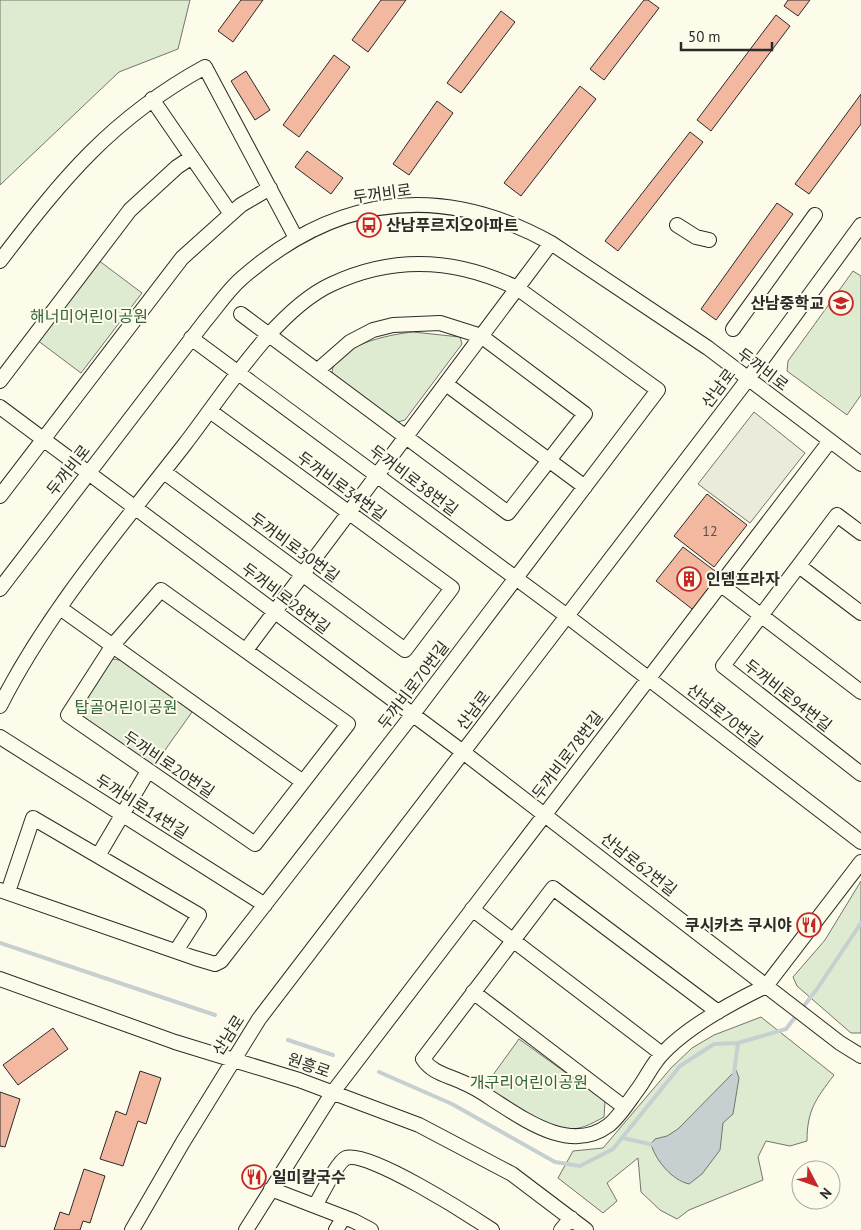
<svg xmlns="http://www.w3.org/2000/svg" width="861" height="1230" viewBox="0 0 861 1230" font-family="'PT Sans','Noto Sans KR',sans-serif">
<style>
.green{fill:#deebd1;stroke:#74746e}
.parking{fill:#eceadb;stroke:#74746e}
.water{fill:#c7d0d0;stroke:#74746e}
.lines{fill:none;stroke-linecap:round;stroke-linejoin:round}
.stream{stroke:#c7d0d0;stroke-width:4}
.building{fill:#f2b8a0;stroke:#2b2b2b}
.minor-casing{stroke:#2b2b2b;stroke-width:16}
.minor{stroke:#fdfbea;stroke-width:14}
.labels{text-anchor:middle;dominant-baseline:central;stroke-width:4;stroke-linejoin:round;paint-order:stroke}
.number-label{font-size:14px;fill:#5d4e48}
.street-label{font-size:16px;fill:#2b2b2b;stroke:#fdfbea}
.poi-label{font-size:16px;font-weight:bold;fill:#2b2b2b;stroke:#fdfbea;text-anchor:start}
.park-label{font-size:16px;fill:#34623c;stroke:#fdfbea}
</style>
<rect width="100%" height="100%" fill="#fdfbea"/>
<!-- green -->
<path class="green" d="M 0,0 L 190,0 L 178,49 L 119,72 L 0,185 Z
M 98,260 L 142,293 L 81,373 L 37,340 Z
M 853,271 L 861,276 L 861,395 L 847,415 L 787,371 L 788,361 Z
M 413,332 L 460,337 L 462,344 L 405,420 L 394,423 L 332,374 C 331,346 391,334 413,332 Z
M 107,658 L 125,661 L 192,712 L 153,767 L 82,721 L 79,702 Z
M 861,881 L 861,1033 L 851,1033 L 797,986 L 793,977 L 825,940 Z
M 761,1017 L 834,1075 C 816,1099 807,1110 807,1141 L 790,1146 L 766,1141 L 758,1157 L 763,1180 L 689,1210 L 677,1219 L 660,1210 L 641,1192 L 638,1158 L 607,1183 L 617,1201 L 603,1213 L 558,1178 L 573,1151 L 603,1148 L 671,1068 L 692,1048 L 714,1035 Z
M 519,1039 L 605,1101 L 604,1117 C 591,1124 579,1131 564,1129 C 540,1128 504,1099 485,1086 Z"/>
<!-- parking -->
<path class="parking" d="M 754,412 L 805,453 L 750,523 L 698,484 Z"/>
<!-- water -->
<path class="water" d="M 736,1070 L 739,1078 L 733,1114 L 723,1123 L 720,1150 L 702,1174 L 689,1184 C 672,1180 656,1161 651,1144 L 655,1139 L 667,1136 L 678,1129 Z"/>
<g class="lines">
<!-- stream -->
<path class="stream" d="M 0,943 L 215,1015
M 288,1040 L 333,1055
M 379,1072 L 452,1104 L 555,1162 L 580,1166 L 613,1149 L 680,1066 L 714,1044 L 738,1043 L 786,1029 L 817,989 L 861,923
M 734,1073 L 738,1043
M 623,1138 L 654,1145"/>
</g>
<!-- building -->
<path class="building" d="M 241,0 L 263,0 L 233,42 L 218,31 Z
M 381,0 L 406,0 L 368,52 L 352,40 Z
M 644,0 L 648,0 L 659,8 L 604,80 L 590,69 Z
M 788,0 L 810,0 L 798,16 L 784,6 Z
M 501,11 L 515,22 L 461,93 L 447,83 Z
M 776,15 L 790,26 L 711,131 L 697,120 Z
M 334,55 L 350,67 L 299,137 L 283,125 Z
M 246,71 L 270,110 L 255,120 L 231,81 Z
M 580,86 L 596,99 L 521,196 L 504,183 Z
M 861,94 L 861,124 L 809,194 L 795,184 Z
M 437,101 L 453,113 L 409,175 L 393,164 Z
M 690,132 L 703,142 L 618,251 L 605,241 Z
M 307,151 L 343,178 L 331,194 L 295,167 Z
M 777,203 L 793,214 L 716,320 L 701,309 Z
M 707,494 L 747,525 L 714,567 L 674,536 Z
M 683,547 L 723,577 L 696,612 L 656,581 Z
M 53,1028 L 68,1049 L 18,1085 L 3,1065 Z
M 140,1071 L 161,1078 L 146,1124 L 138,1121 L 123,1166 L 100,1159 L 116,1111 L 126,1115 Z
M 0,1092 L 20,1099 L 5,1147 L 0,1146 Z
M 84,1169 L 105,1176 L 90,1223 L 83,1221 L 80,1230 L 54,1230 L 60,1212 L 69,1215 Z"/>
<g class="lines">
<!-- minor casing -->
<g class="minor-casing">
<path id="minor" d="M 152,99 L 231,214
M 677,225 L 696,237 L 709,240
M 0,261 C 63,178 112,118 205,67 L 296,238
M 241,314 L 508,513 L 585,414 L 481,336 L 440,323 L 393,325 L 373,330 L 350,342 L 318,370
M 733,329 L 815,215
M 191,338 L 567,616 L 861,842
M 0,381 L 130,210 L 177,167 L 192,157
M 446,384 L 585,487
M 0,407 L 463,752 L 840,1043 L 861,1056
M 164,472 L 405,650 L 452,588 L 210,411
M 0,496 L 182,258 L 241,205 L 270,188
M 861,533 L 837,515 L 723,666 L 861,774
M 799,566 L 861,613
M 720,584 L 861,692
M 0,589 L 205,321 C 217,307 228,290 242,278 C 337,195 441,182 551,243 L 708,348 L 861,464
M 161,590 L 348,724 L 255,844 L 68,715 L 113,645 Z
M 60,608 L 303,782
M 246,650 L 551,243
M 0,706 C 48,611 120,528 185,444 C 223,395 275,310 332,284 C 394,255 457,259 517,288 L 658,390 L 413,714 L 221,961 L 215,964 L 195,958 L 0,890
M 0,737 L 265,905
M 98,856 L 148,771
M 8,892 L 33,818 L 199,915 L 176,951
M 472,909 L 662,1054
M 0,979 L 175,1042 L 299,1080 L 419,1125 L 512,1174 L 586,1230
M 473,992 L 624,1107
M 718,1012 L 553,888 L 423,1059 C 432,1073 447,1075 462,1082 C 472,1086 482,1092 492,1099 C 525,1120 571,1154 609,1125 C 620,1116 629,1101 638,1089 C 647,1077 653,1062 664,1052 C 690,1025 733,1002 766,986 L 861,862
M 271,1189 L 354,1221 L 371,1230
M 315,1206 C 321,1196 337,1162 346,1158 C 367,1149 471,1216 492,1230
M 132,1230 L 183,1142 L 259,1019 L 748,379 L 861,225
M 246,1230 L 333,1092 L 830,441
M 336,1230 L 344,1217
M 561,1230 L 571,1218"/>
</g>
<!-- minor -->
<use href="#minor" class="minor"/>
</g>
<!-- icons -->
<defs>
<g id="bus-ring" transform="scale(1.25)"><circle r="9.5" fill="#fdfbea" stroke="#c62828" stroke-width="1.5"/><path d="M-5-6H5V4H4V6H2V4H-2V6H-4V4H-5ZM-3.5-4V0h7V-4ZM-3.5 1.2v1.5H-2V1.2ZM2 1.2v1.5H3.5V1.2Z" fill="#c62828"/></g>
<g id="school-ring" transform="scale(1.25)"><circle r="9.5" fill="#fdfbea" stroke="#c62828" stroke-width="1.5"/><path d="M0-5L7-2L0 1L-7-2ZM-4 1L0 2.5L4 1V4Q0 6-4 4Z" fill="#c62828"/></g>
<g id="building-ring" transform="scale(1.25)"><circle r="9.5" fill="#fdfbea" stroke="#c62828" stroke-width="1.5"/><path d="M-4-6H4V6H1V3H-1V6H-4ZM-2.5-4.3h1.7v1.8h-1.7ZM.8-4.3h1.7v1.8H.8ZM-2.5-1h1.7V.8h-1.7ZM.8-1h1.7V.8H.8Z" fill="#c62828"/></g>
<g id="restaurant-ring" transform="scale(1.25)"><circle r="9.5" fill="#fdfbea" stroke="#c62828" stroke-width="1.5"/><path d="M-5-6h1v4h1v-4h1v4h1v-4h1v5L-1.5 .5V6h-2V.5L-5-1ZM5-6V6H3V1.5H1.5Q1.5-4 5-6Z" fill="#c62828"/></g>
</defs>
<g fill-rule="evenodd">
<use href="#bus-ring" x="369" y="225"/>
<use href="#school-ring" x="841" y="303"/>
<use href="#building-ring" x="689" y="579"/>
<use href="#restaurant-ring" x="809" y="925"/>
<use href="#restaurant-ring" x="254" y="1177"/>
</g>
<g class="labels">
<!-- number labels -->
<g class="number-label">
<text x="710" y="531">12</text>
</g>
<!-- street labels -->
<g class="street-label">
<text transform="translate(382 193) rotate(-8)">두꺼비로</text>
<text transform="translate(763 369) rotate(37)">두꺼비로</text>
<text transform="translate(718 388) rotate(-53)">산남로</text>
<text transform="translate(68 470) rotate(-52)">두꺼비로</text>
<text transform="translate(414 480) rotate(37)">두꺼비로38번길</text>
<text transform="translate(342 486) rotate(36)">두꺼비로34번길</text>
<text transform="translate(295 547) rotate(36)">두꺼비로30번길</text>
<text transform="translate(286 598) rotate(37)">두꺼비로28번길</text>
<text transform="translate(413 685) rotate(-53)">두꺼비로70번길</text>
<text transform="translate(788 695) rotate(38)">두꺼비로94번길</text>
<text transform="translate(473 710) rotate(-53)">산남로</text>
<text transform="translate(725 715) rotate(38)">산남로70번길</text>
<text transform="translate(567 755) rotate(-53)">두꺼비로78번길</text>
<text transform="translate(169 764) rotate(34)">두꺼비로20번길</text>
<text transform="translate(142 806) rotate(32)">두꺼비로14번길</text>
<text transform="translate(639 864) rotate(38)">산남로62번길</text>
<text transform="translate(228 1035) rotate(-57)">산남로</text>
<text transform="translate(309 1065) rotate(19)">원흥로</text>
</g>
<!-- poi labels -->
<g class="poi-label">
<text x="386" y="225">산남푸르지오아파트</text>
<text x="824" y="303" text-anchor="end">산남중학교</text>
<text x="706" y="579">인뎀프라자</text>
<text x="792" y="925" text-anchor="end">쿠시카츠 쿠시야</text>
<text x="272" y="1177">일미칼국수</text>
</g>
<!-- park labels -->
<g class="park-label">
<text x="89" y="316">해너미어린이공원</text>
<text x="126" y="707">탑골어린이공원</text>
<text x="529" y="1082">개구리어린이공원</text>
</g>
</g>
<!-- north arrow -->
<g transform="translate(816 1185) rotate(131)"><circle r="24" fill="#fdfbea" stroke="#a9a89e"/>
<path d="M0-4L9 19L0 12L-9 19Z" fill="#c62828"/>
<text y="-8" font-size="14" font-weight="bold" text-anchor="middle" fill="#2b2b2b">N</text>
</g>
<!-- scale -->
<path d="M681 42v8h91v-8" fill="none" stroke="#2b2b2b" stroke-width="2.5"/>
<text x="688" y="42" font-size="15" fill="#2b2b2b" stroke="#fdfbea" stroke-width="4" paint-order="stroke">50 m</text>
</svg>
